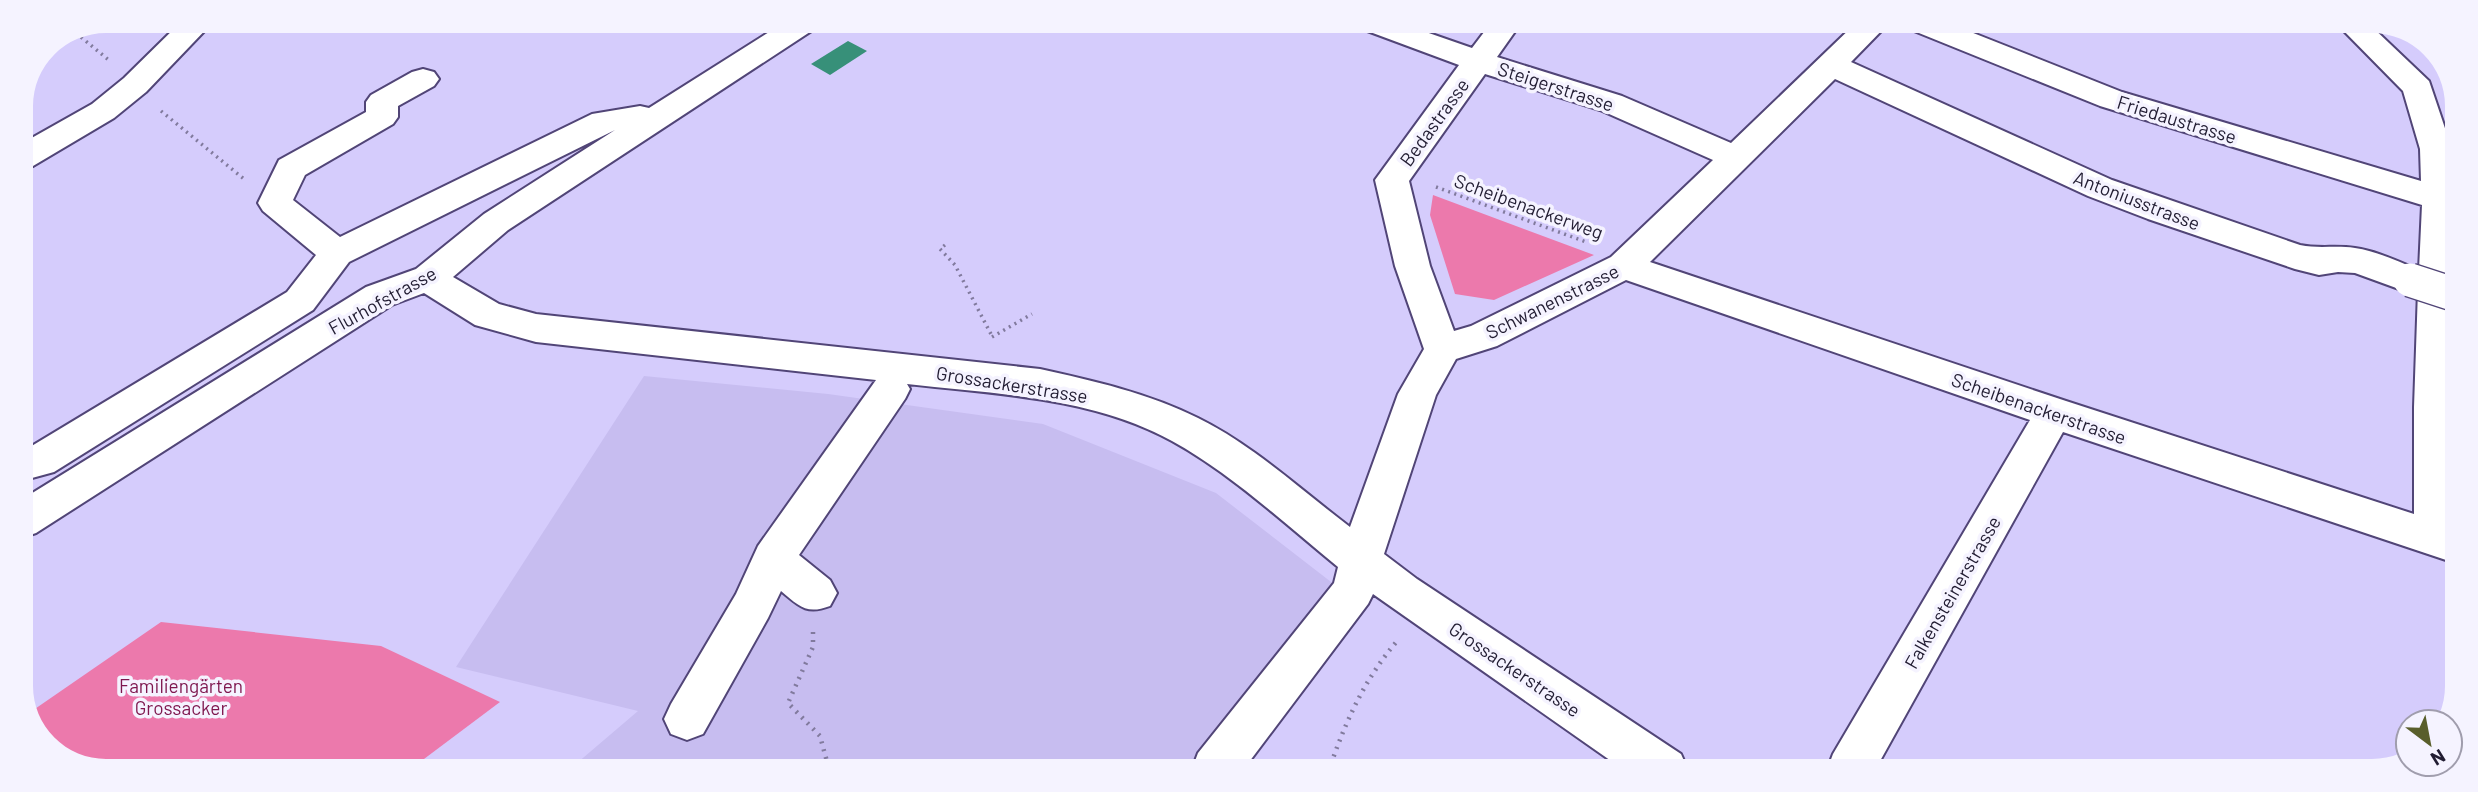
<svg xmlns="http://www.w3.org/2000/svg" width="2478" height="792" viewBox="0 0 2478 792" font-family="Barlow,sans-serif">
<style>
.built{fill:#c7bdf0}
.green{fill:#ec79ac}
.water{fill:#379079}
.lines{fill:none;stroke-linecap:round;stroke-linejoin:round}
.minor-casing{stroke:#514577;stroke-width:4}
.path-far1{stroke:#817a9d;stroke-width:3.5;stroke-dasharray:2 4.5;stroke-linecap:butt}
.path{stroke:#817a9d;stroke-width:4.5;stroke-dasharray:2 6;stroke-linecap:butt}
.minor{fill:#fff;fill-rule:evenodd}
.minor-bridge-casing{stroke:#514577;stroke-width:36;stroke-linecap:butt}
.minor-bridge{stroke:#fff;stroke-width:33}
.labels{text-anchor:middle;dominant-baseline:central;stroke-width:7;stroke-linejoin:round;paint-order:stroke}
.street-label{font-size:19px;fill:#211c32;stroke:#f5f3ff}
.park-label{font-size:19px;fill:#7e164e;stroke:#f5f3ff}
</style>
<rect width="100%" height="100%" fill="#d5ccfc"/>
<!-- built -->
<path class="built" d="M 644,376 L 828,394 L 1043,424 L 1216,493 L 1366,609 L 1246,770 L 570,769 L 638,711 L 456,667 Z"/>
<!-- green -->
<path class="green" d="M 1433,195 L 1594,255 L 1494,300 L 1455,294 L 1430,215 Z
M 161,622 L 381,646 L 500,702 L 412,768 L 83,768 L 39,738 L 29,713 Z"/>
<!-- water -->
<path class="water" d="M 848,41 L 867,51 L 830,75 L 811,64 Z"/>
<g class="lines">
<!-- minor casing -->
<g class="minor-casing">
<path id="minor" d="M 182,21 L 214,21 L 146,92 L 114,118 L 33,166 L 21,169 L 21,144 L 92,104 L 124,78 Z
M 785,22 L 820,22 L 816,28 L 508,230 L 453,277 L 499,304 L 536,314 L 1040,369 C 1094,381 1148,393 1198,418 C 1253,445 1301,490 1350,527 L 1398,394 L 1424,349 L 1395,266 L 1375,180 L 1459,65 L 1362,29 L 1358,23 L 1400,23 L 1472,48 L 1491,23 L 1521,23 L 1497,57 L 1622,96 L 1731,143 L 1856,23 L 1889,23 L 1851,62 L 2112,180 L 2300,245 C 2319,249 2336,245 2355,248 C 2377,251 2399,262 2419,270 L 2422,205 L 2100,106 L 1909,29 L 1905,23 L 1948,23 L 2122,92 L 2421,181 L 2420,149 L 2403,91 L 2337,24 L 2369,24 L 2429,81 L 2452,149 L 2456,198 L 2452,407 L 2455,563 L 2063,432 L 1875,770 L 1827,770 L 1833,754 L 2030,420 L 1626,280 L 1497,346 L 1456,359 L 1436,395 L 1384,554 L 1417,579 L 1681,754 L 1688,770 L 1624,770 L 1373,594 L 1368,604 L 1243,770 L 1192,769 L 1198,753 L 1334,583 L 1338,567 C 1285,524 1232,474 1172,441 C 1092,397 996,394 907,384 L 910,389 L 905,399 L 799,555 L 830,580 L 837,593 L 830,606 C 806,615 799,606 781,591 L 768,618 L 703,734 L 687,740 L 671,734 L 664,719 L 671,704 L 736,594 L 758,546 L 876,380 L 536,342 L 475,325 L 424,293 L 392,305 L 36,533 L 21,538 L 21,500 L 366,287 L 416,269 L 484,214 L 615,130 L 349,262 L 313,310 L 54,472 L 21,481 L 21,449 L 30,447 L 287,292 L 316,255 L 263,211 L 258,203 L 279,160 L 366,112 L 366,102 L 371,95 L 412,72 L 423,69 L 434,72 L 439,79 L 434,86 L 398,106 L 398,117 L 393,124 L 305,175 L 293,200 L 340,237 L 592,114 L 640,106 L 649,108 ZM 1485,74 L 1600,110 L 1713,160 L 1611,257 L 1471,326 L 1454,331 L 1430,266 L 1409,181 ZM 1835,79 L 2088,196 L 2148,219 L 2295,269 L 2319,275 L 2338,272 L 2355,273 L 2410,293 L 2418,290 L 2414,407 L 2414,514 L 2066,401 L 1650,262 Z"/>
</g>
<!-- path-far1 -->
<path class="path-far1" d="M 76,33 L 110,61
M 161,111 L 244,179
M 1436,187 L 1586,242
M 945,245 L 940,249 L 955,265 L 993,338
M 992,337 L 1032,314"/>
<!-- path -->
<path class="path" d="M 813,632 L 813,647 L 788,703 L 820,736 L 829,769
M 1277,763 L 1369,766
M 1331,764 C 1347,718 1366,677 1398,640"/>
<!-- minor -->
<use href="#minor" class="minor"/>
<!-- minor-bridge casing -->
<g class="minor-bridge-casing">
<path id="minor-bridge" d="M 2410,280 L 2456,295"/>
</g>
<!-- minor-bridge -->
<use href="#minor-bridge" class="minor-bridge"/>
</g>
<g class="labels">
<!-- street labels -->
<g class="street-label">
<text transform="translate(1556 86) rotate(18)">Steigerstrasse</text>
<text transform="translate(2177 119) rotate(17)">Friedaustrasse</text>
<text transform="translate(1434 122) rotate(-54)">Bedastrasse</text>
<text transform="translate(2137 200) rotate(21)">Antoniusstrasse</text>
<text transform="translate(1529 206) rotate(20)">Scheibenackerweg</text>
<text transform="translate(382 300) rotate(-29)">Flurhofstrasse</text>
<text transform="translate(1552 301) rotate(-26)">Schwanenstrasse</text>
<text transform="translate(1012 384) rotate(9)">Grossackerstrasse</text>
<text transform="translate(2039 408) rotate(19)">Scheibenackerstrasse</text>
<text transform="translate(1952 592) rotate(-60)">Falkensteinerstrasse</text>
<text transform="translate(1515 669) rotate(34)">Grossackerstrasse</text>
</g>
<!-- park labels -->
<g class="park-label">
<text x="181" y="685">Familiengärten<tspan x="181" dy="22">Grossacker</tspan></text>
</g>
</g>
<!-- crop -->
<path d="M0 0H2478V792H0ZM106 33H2372A73 73 0 0 1 2445 106V686A73 73 0 0 1 2372 759H106A73 73 0 0 1 33 686V106A73 73 0 0 1 106 33Z" fill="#f5f3ff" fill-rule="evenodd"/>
<!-- north arrow -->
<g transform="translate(2429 743) rotate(148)"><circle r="33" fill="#f5f3ff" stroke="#a09dad" stroke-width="2"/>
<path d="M0-5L12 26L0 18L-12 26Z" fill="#595e2b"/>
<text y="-10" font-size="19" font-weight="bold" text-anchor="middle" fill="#211c32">N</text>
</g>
</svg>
